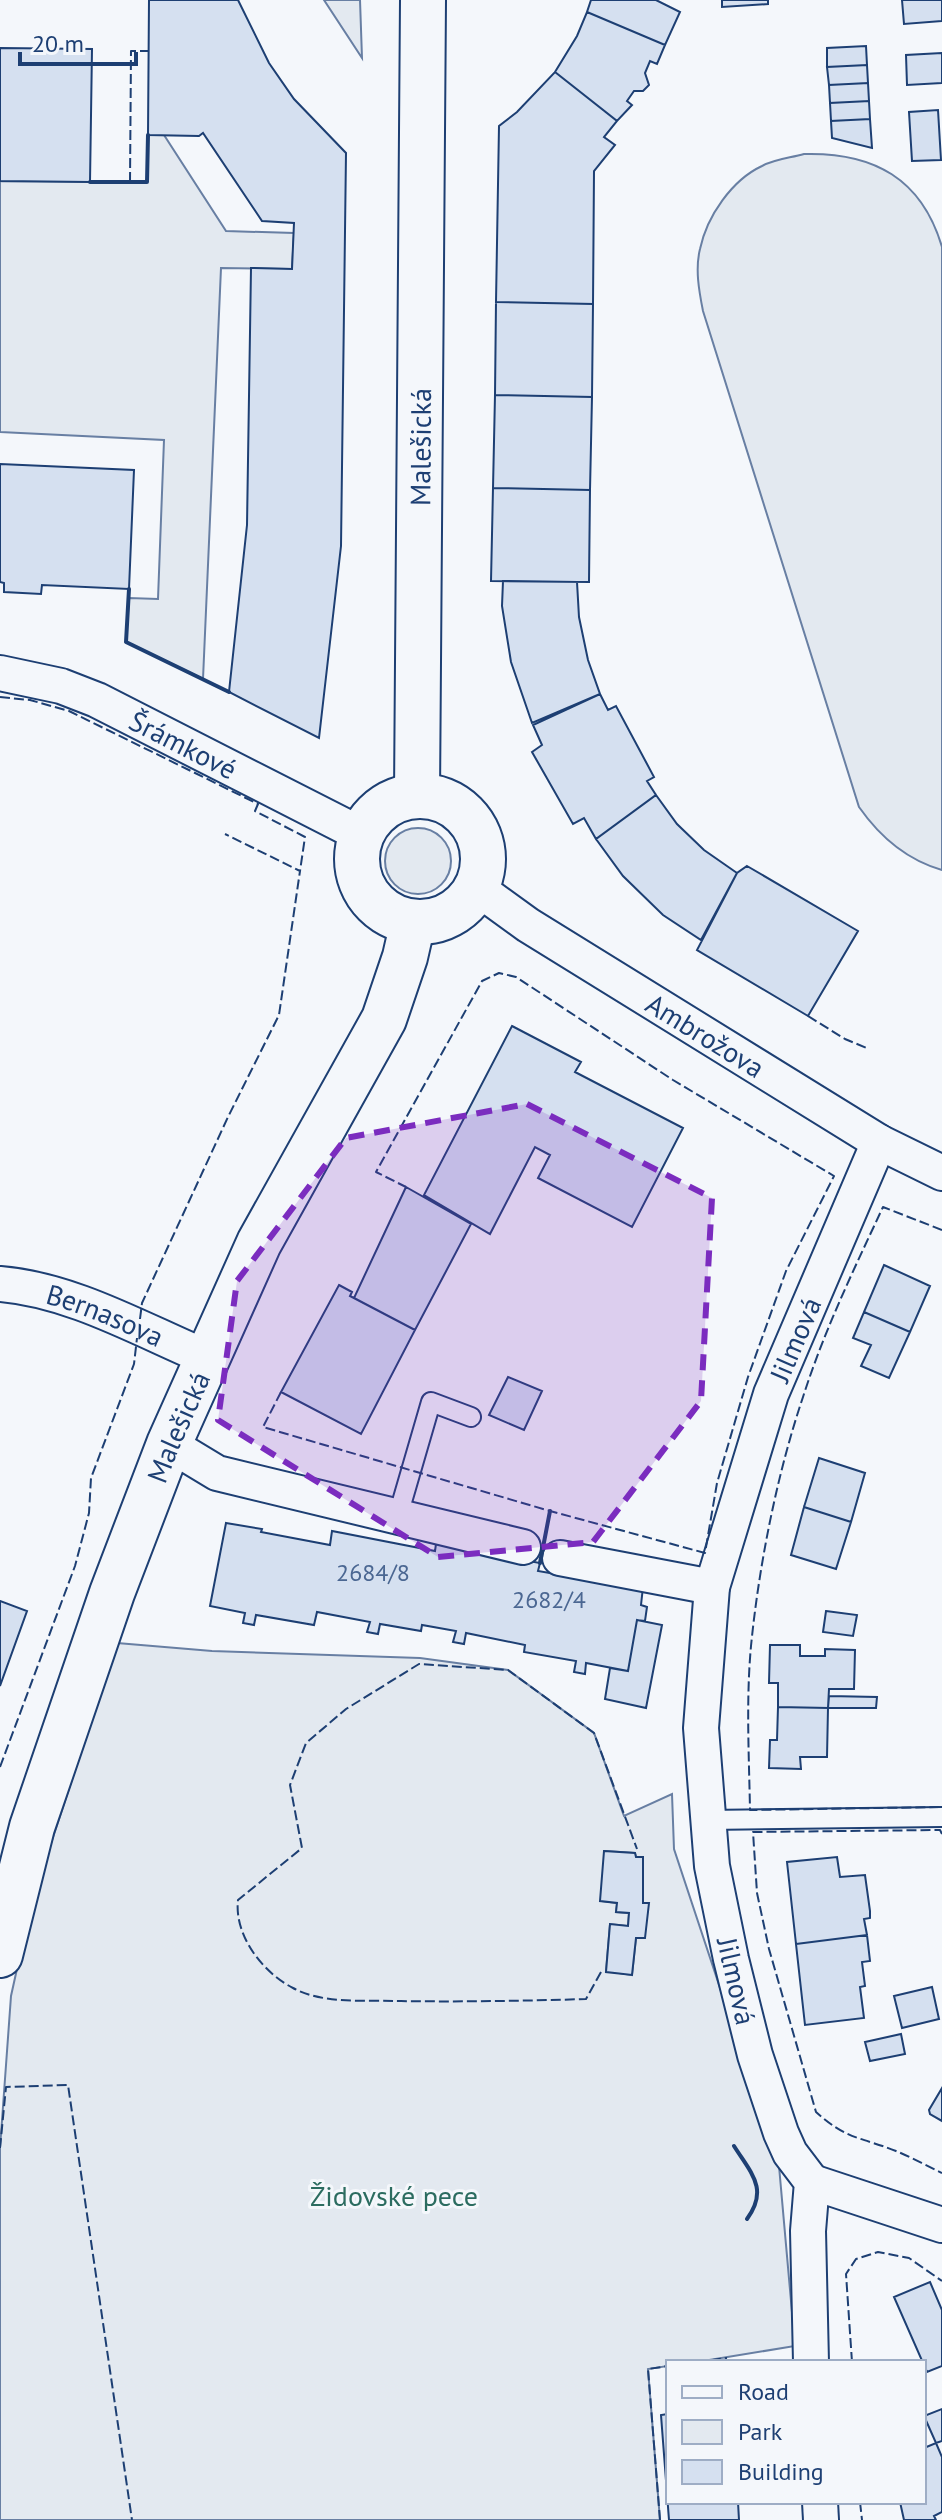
<svg xmlns="http://www.w3.org/2000/svg" width="942" height="2520" viewBox="0 0 942 2520" font-family="'PT Sans',sans-serif">
<style>
.green{fill:#e3e9f0;stroke:#687fa3;stroke-width:2;fill-rule:evenodd}
.building{fill:#d5e0f0;stroke:#1d3f73;stroke-width:2}
.lines{fill:none;stroke-linecap:round;stroke-linejoin:round}
.service-casing{stroke:#1d3f73;stroke-width:22}
.minor-casing{stroke:#1d3f73;stroke-width:38}
.tertiary-casing{stroke:#1d3f73;stroke-width:48}
.service{stroke:#f4f7fb;stroke-width:18}
.minor{stroke:#f4f7fb;stroke-width:34}
.tertiary{stroke:#f4f7fb;stroke-width:44}
.fence{stroke:#1d3f73;stroke-width:2;stroke-dasharray:10 4;stroke-linecap:butt}
.wall{stroke:#1d3f73;stroke-width:4}
.marked{fill:#7b2cbf;fill-opacity:0.2;stroke:#7b2cbf;stroke-width:6;stroke-dasharray:16 10;stroke-linejoin:round}
.labels{text-anchor:middle;dominant-baseline:central;stroke-width:6;stroke-linejoin:round;paint-order:stroke}
.number-label{font-size:24px;fill:#4b6792}
.street-label{font-size:28px;fill:#1d3f73;stroke:#f4f7fb}
.park-label{font-size:28px;fill:#2c6c60;stroke:#f4f7fb}
</style>
<rect width="100%" height="100%" fill="#f4f7fb"/>
<!-- green -->
<path class="green" d="M 324,0 L 360,0 L 362,58 Z
M 148,135 L 164,135 L 226,231 L 294,233 L 292,269 L 221,268 L 203,679 L 126,642 L 129,598 L 158,599 L 164,440 L 0,432 L 0,181 L 147,182 Z
M 804,154 C 874,152 922,179 942,247 L 942,870 C 907,860 880,837 859,807 L 703,311 C 699,291 695,269 700,249 C 707,216 732,180 762,166 C 775,159 790,158 804,154 Z
M385 861a33 33 0 1 1 66 0a33 33 0 1 1-66 0Z
M 117,1643 L 212,1651 L 420,1658 L 508,1670 L 594,1733 L 624,1816 L 672,1794 L 674,1849 L 779,2166 L 795,2346 L 697,2362 L 668,2362 L 668,2366 L 648,2369 L 660,2520 L 0,2520 L 0,2148 L 11,1996 L 32,1901 ZM 605,1851 L 635,1853 L 636,1857 L 643,1858 L 643,1903 L 648,1903 L 636,1938 L 632,1975 L 606,1971 L 610,1924 L 628,1926 L 629,1913 L 616,1912 L 617,1903 L 601,1901 Z"/>
<!-- building -->
<path class="building" d="M 149,0 L 238,0 L 269,63 L 294,99 L 346,153 L 341,546 L 319,738 L 229,692 L 247,525 L 251,268 L 292,269 L 294,223 L 262,221 L 203,133 L 199,136 L 148,135 Z
M 591,0 L 656,0 L 680,12 L 665,45 L 587,12 Z
M 722,0 L 768,0 L 768,4 L 722,7 Z
M 902,0 L 942,0 L 942,21 L 904,24 Z
M 587,12 L 665,45 L 657,64 L 650,61 L 645,73 L 649,85 L 643,91 L 634,91 L 627,101 L 632,105 L 617,121 L 555,72 L 577,36 Z
M 866,46 L 867,65 L 827,67 L 827,48 Z
M 0,48 L 92,49 L 90,182 L 0,181 Z
M 942,53 L 942,83 L 907,85 L 906,55 Z
M 867,65 L 868,83 L 829,85 L 827,67 Z
M 555,72 L 617,121 L 604,137 L 615,145 L 594,171 L 593,304 L 496,302 L 499,126 L 517,112 Z
M 868,83 L 869,101 L 830,103 L 829,85 Z
M 869,101 L 870,119 L 831,121 L 830,103 Z
M 938,110 L 941,160 L 912,161 L 909,112 Z
M 870,119 L 872,148 L 832,138 L 831,121 Z
M 496,302 L 593,304 L 592,397 L 495,395 Z
M 495,395 L 592,397 L 590,490 L 493,488 Z
M 0,464 L 134,470 L 129,589 L 42,585 L 41,594 L 4,592 L 4,583 L 0,582 Z
M 493,488 L 590,490 L 589,582 L 491,581 Z
M 503,581 L 577,582 L 579,617 L 588,660 L 600,694 L 532,723 L 511,662 L 502,606 Z
M 600,694 L 608,710 L 616,706 L 654,777 L 647,781 L 656,795 L 596,839 L 584,818 L 573,824 L 532,752 L 542,745 L 533,725 Z
M 656,795 L 677,824 L 704,850 L 737,873 L 701,940 L 663,915 L 623,876 L 596,839 Z
M 747,866 L 858,931 L 808,1016 L 697,950 L 737,873 Z
M 512,1026 L 581,1062 L 575,1072 L 683,1128 L 632,1227 L 538,1178 L 550,1155 L 535,1147 L 490,1234 L 424,1195 Z
M 406,1187 L 471,1224 L 415,1330 L 354,1298 Z
M 884,1265 L 930,1286 L 910,1332 L 864,1312 Z
M 339,1285 L 352,1292 L 350,1296 L 415,1330 L 361,1434 L 281,1392 Z
M 864,1312 L 910,1332 L 889,1378 L 861,1366 L 871,1345 L 853,1338 Z
M 508,1377 L 542,1391 L 524,1430 L 489,1415 Z
M 819,1458 L 865,1473 L 851,1522 L 804,1507 Z
M 804,1507 L 851,1522 L 836,1569 L 791,1555 Z
M 226,1523 L 262,1529 L 261,1532 L 330,1545 L 332,1531 L 435,1551 L 436,1544 L 540,1563 L 538,1571 L 607,1583 L 643,1587 L 641,1605 L 647,1607 L 645,1621 L 637,1620 L 628,1671 L 586,1663 L 585,1674 L 574,1672 L 576,1661 L 524,1652 L 525,1645 L 466,1633 L 464,1644 L 453,1642 L 456,1631 L 422,1625 L 421,1631 L 380,1624 L 378,1634 L 367,1632 L 370,1622 L 317,1612 L 314,1625 L 256,1615 L 254,1625 L 243,1623 L 245,1613 L 210,1606 Z
M 0,1601 L 27,1611 L 0,1686 Z
M 826,1611 L 857,1615 L 853,1636 L 823,1632 Z
M 637,1620 L 662,1625 L 646,1708 L 605,1699 L 610,1668 L 628,1671 Z
M 770,1645 L 800,1645 L 800,1656 L 825,1656 L 825,1649 L 855,1650 L 854,1689 L 829,1689 L 828,1708 L 778,1707 L 778,1683 L 769,1683 Z
M 829,1696 L 877,1697 L 876,1708 L 828,1708 Z
M 778,1707 L 828,1708 L 827,1757 L 800,1757 L 801,1769 L 769,1768 L 770,1740 L 777,1740 Z
M 604,1851 L 635,1853 L 636,1857 L 643,1857 L 643,1903 L 649,1903 L 645,1938 L 636,1938 L 632,1975 L 606,1972 L 610,1924 L 628,1926 L 629,1913 L 616,1912 L 617,1903 L 600,1901 Z
M 837,1857 L 840,1877 L 865,1875 L 870,1911 L 870,1918 L 864,1919 L 867,1935 L 796,1944 L 787,1862 Z
M 867,1935 L 870,1961 L 862,1962 L 865,1986 L 860,1987 L 864,2018 L 805,2025 L 796,1944 Z
M 932,1987 L 939,2019 L 902,2028 L 894,1996 Z
M 901,2034 L 905,2054 L 870,2061 L 865,2042 Z
M 942,2088 L 942,2121 L 930,2114 L 929,2110 Z
M 930,2282 L 942,2310 L 942,2366 L 927,2372 L 894,2297 Z
M 942,2409 L 942,2441 L 936,2443 L 924,2416 Z
M 668,2414 L 668,2502 L 738,2502 L 739,2520 L 669,2520 L 661,2415 Z
M 936,2443 L 942,2457 L 942,2512 L 934,2516 L 936,2520 L 904,2520 L 900,2502 L 924,2502 L 924,2448 Z"/>
<g class="lines">
<!-- service casing -->
<g class="service-casing">
<path id="service" d="M 397,1519 L 431,1402 L 471,1417
M 707,1820 L 942,1817"/>
</g>
<!-- minor casing -->
<g class="minor-casing">
<g id="minor">
<path id="s1" d="M 0,673 L 61,686 L 97,700 L 360,834"/>
<path id="s2" d="M 477,888 L 528,925 L 879,1142 L 942,1173"/>
<path id="s3" d="M 0,1284 C 73,1290 141,1330 208,1358"/>
<path d="M 169,1444 L 217,1473 L 523,1547"/>
<path d="M 560,1558 L 712,1587"/>
<path d="M 812,2182 L 942,2225"/>
<path id="s4" d="M 811,2362 L 808,2231 L 812,2182 L 790,2153 L 781,2133 L 755,2055 L 731,1959 L 712,1866 L 701,1728 L 712,1587 L 771,1394 L 879,1142"/>
<path d="M 820,2502 L 821,2520"/>
</g>
</g>
<!-- tertiary casing -->
<g class="tertiary-casing">
<g id="tertiary">
<path id="s5" d="M 417,795 L 423,0"/>
<circle cx="420" cy="859" r="63"/>
<path id="s6" d="M 0,1955 L 32,1827 L 112,1593 L 169,1444 L 259,1243 L 384,1019 L 405,957 L 413,922"/>
</g>
</g>
<!-- service -->
<use href="#service" class="service"/>
<!-- minor -->
<use href="#minor" class="minor"/>
<!-- tertiary -->
<use href="#tertiary" class="tertiary"/>
<!-- fence -->
<path class="fence" d="M 130,182 L 131,51 L 149,51
M 0,697 L 30,700 L 69,711 L 258,804 L 255,811 L 305,837 L 300,871
M 808,1016 L 845,1039 L 869,1049
M 942,1230 L 883,1207 C 854,1269 824,1331 803,1397 C 777,1474 759,1565 751,1646 C 746,1700 749,1756 750,1810 L 942,1807
M 140,1319 L 142,1303 L 228,1117 L 279,1015 L 300,871 L 225,834
M 281,1392 L 263,1427 L 550,1511 L 705,1553 L 717,1483 L 748,1377 L 786,1271 L 834,1176 L 673,1080 L 516,977 L 499,973 L 482,981 L 376,1172 L 406,1187
M 0,1767 L 75,1566 L 89,1513 L 91,1478 L 134,1364 L 137,1338
M 942,1834 L 940,1830 L 753,1832 L 757,1893 L 769,1949 L 816,2112 C 847,2140 861,2137 896,2151 C 911,2157 927,2166 942,2173
M 601,1972 L 586,1999 C 522,2001 459,2002 396,2001 C 363,2000 322,2004 293,1988 C 262,1972 234,1935 238,1900 L 302,1848 L 290,1785 L 306,1743 L 346,1709 L 419,1664 L 508,1670 L 594,1733 L 637,1849
M 0,2148 L 6,2087 L 68,2085 L 132,2520
M 697,2362 L 727,2358
M 852,2362 L 846,2274 L 856,2259 L 878,2252 L 909,2258 L 942,2281
M 860,2502 L 862,2520
M 660,2520 L 648,2369 L 668,2366"/>
<!-- wall -->
<path class="wall" d="M 90,182 L 147,182 L 148,135
M 129,589 L 126,642 L 229,692
M 540,1563 L 550,1511
M 734,2146 C 751,2173 769,2189 747,2219"/>
</g>
<!-- marked area -->
<path class="marked" d="M 527,1104 L 712,1198 L 701,1401 L 593,1542 L 438,1557 L 218,1420 L 237,1281 L 346,1138 Z"/>
<g class="labels">
<!-- number labels -->
<g class="number-label">
<text x="373" y="1572">2684/8</text>
<text x="549" y="1599">2682/4</text>
</g>
<!-- street labels -->
<g class="street-label">
<text stroke="none"><textPath href="#s5" startOffset="348">Malešická</textPath></text>
<text stroke="none"><textPath href="#s1" startOffset="198">Šrámkové</textPath></text>
<text stroke="none"><textPath href="#s2" startOffset="272">Ambrožova</textPath></text>
<text stroke="none"><textPath href="#s3" startOffset="110">Bernasova</textPath></text>
<text stroke="none"><textPath href="#s4" startOffset="1056">Jilmová</textPath></text>
<text stroke="none"><textPath href="#s6" startOffset="558">Malešická</textPath></text>
<text transform="translate(737 1981) rotate(77)">Jilmová</text>
</g>
<!-- park labels -->
<g class="park-label">
<text x="394" y="2195">Židovské pece</text>
</g>
</g>
<!-- legend -->
<rect x="666" y="2360" width="260" height="144" fill="#f4f7fb" stroke="#9eadc5" stroke-width="2"/>
<rect x="682" y="2386" width="40" height="12" fill="#f4f7fb" stroke="#9eadc5" stroke-width="2"/>
<text x="738" y="2400" font-size="24" fill="#1d3f73">Road</text>
<rect x="682" y="2420" width="40" height="24" fill="#e3e9f0" stroke="#9eadc5" stroke-width="2"/>
<text x="738" y="2440" font-size="24" fill="#1d3f73">Park</text>
<rect x="682" y="2460" width="40" height="24" fill="#d5e0f0" stroke="#9eadc5" stroke-width="2"/>
<text x="738" y="2480" font-size="24" fill="#1d3f73">Building</text>
<!-- scale -->
<path d="M20 52v12h116v-12" fill="none" stroke="#1d3f73" stroke-width="4"/>
<text x="32" y="52" font-size="24" fill="#1d3f73" stroke="#f4f7fb" stroke-width="6" paint-order="stroke">20 m</text>
</svg>
